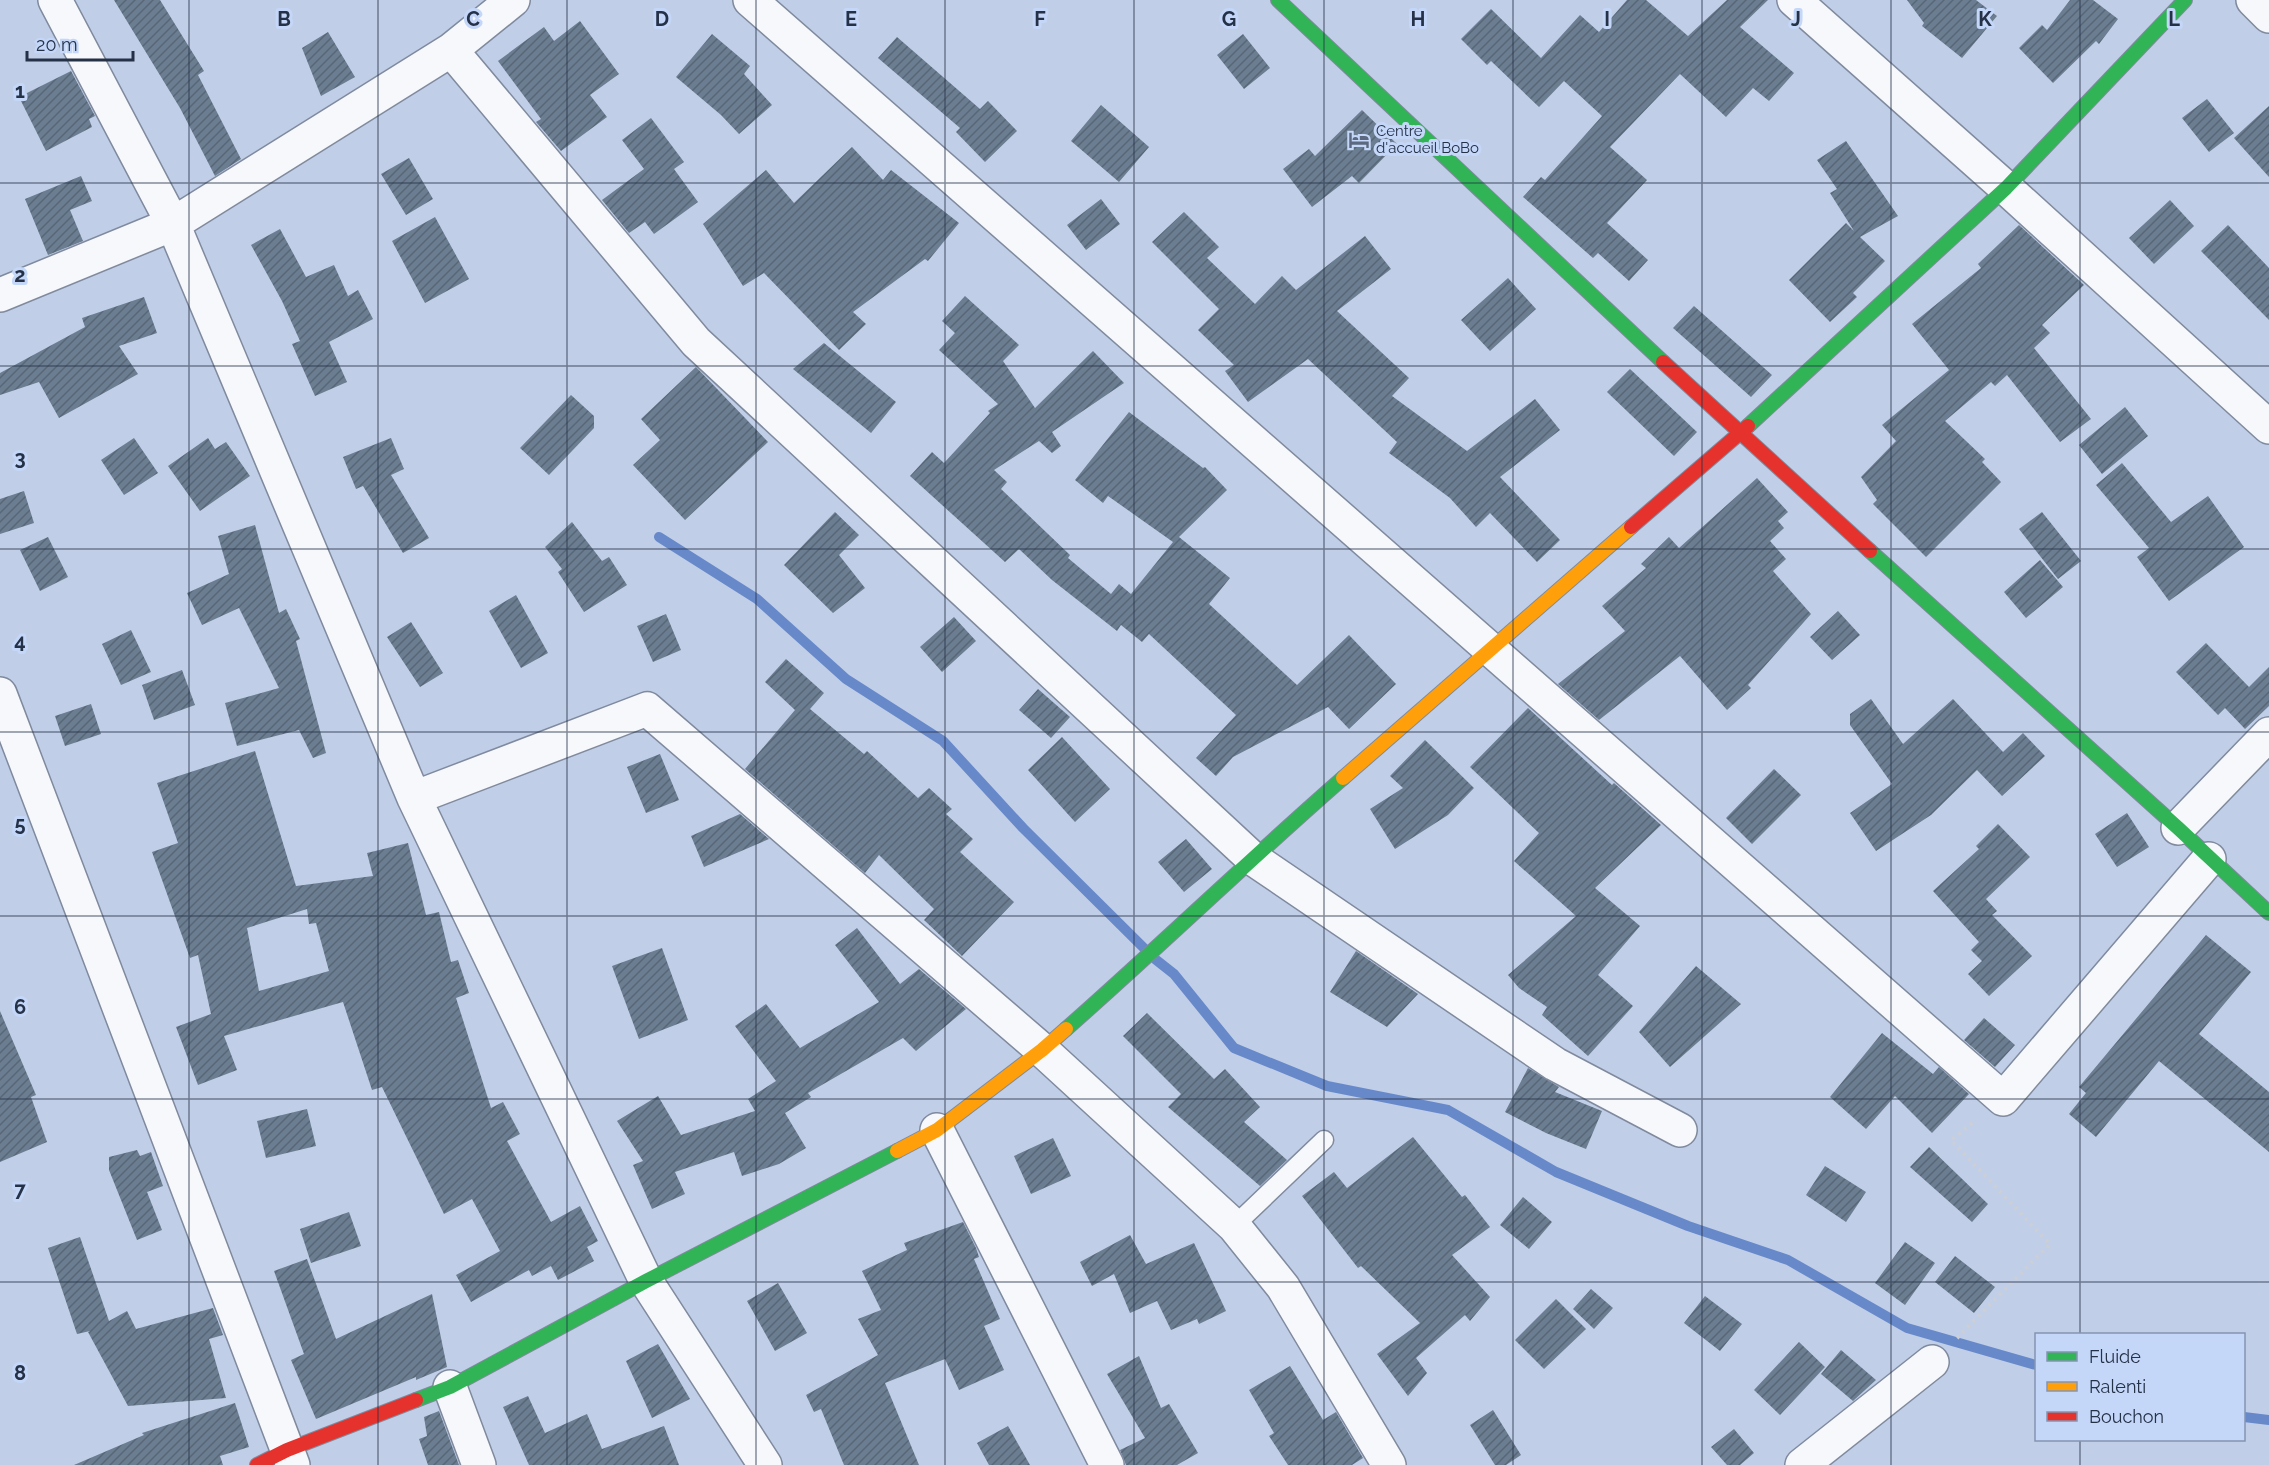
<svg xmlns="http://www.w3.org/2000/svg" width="2269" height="1465" viewBox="0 0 2269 1465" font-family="Raleway,sans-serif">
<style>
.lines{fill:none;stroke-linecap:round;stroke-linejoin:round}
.stream{stroke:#6789ca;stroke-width:10}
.building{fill:url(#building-hatch);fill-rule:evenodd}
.lane-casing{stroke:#7f8a9e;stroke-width:21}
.street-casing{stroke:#7f8a9e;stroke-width:36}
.fast-casing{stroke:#7f8a9e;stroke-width:16}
.slow-casing{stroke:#7f8a9e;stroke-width:16}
.jam-casing{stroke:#7f8a9e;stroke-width:16}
.path{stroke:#cbcfd7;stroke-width:4;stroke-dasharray:3 4.5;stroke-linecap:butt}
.lane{stroke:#f6f8fb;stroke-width:18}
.street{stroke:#f6f8fb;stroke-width:33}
.fast{stroke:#30b455;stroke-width:14}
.slow{stroke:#ff9f0a;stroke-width:14}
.jam{stroke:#e5322d;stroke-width:14}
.grid{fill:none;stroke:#253147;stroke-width:1.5;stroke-opacity:0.55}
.labels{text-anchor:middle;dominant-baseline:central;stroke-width:6;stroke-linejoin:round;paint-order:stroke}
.poi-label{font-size:15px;fill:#253147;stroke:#c4d7f9;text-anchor:start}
.grid-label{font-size:20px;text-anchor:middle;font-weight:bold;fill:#253147;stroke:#c4d7f9;stroke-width:6;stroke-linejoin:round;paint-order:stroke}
</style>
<defs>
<pattern id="building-hatch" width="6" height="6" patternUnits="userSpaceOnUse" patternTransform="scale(1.5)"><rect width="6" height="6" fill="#6b7d90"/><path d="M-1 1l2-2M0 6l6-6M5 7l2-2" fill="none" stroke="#586777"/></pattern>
</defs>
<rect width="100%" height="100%" fill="#c1cee7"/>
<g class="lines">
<!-- stream -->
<path class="stream" d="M 659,537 L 757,599 L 846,679 L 943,741 L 1023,828 L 1155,959 L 1174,974 L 1234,1048 L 1327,1086 L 1448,1110 L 1556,1172 L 1688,1226 L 1788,1260 L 1907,1328 L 2036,1365
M 2244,1417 L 2269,1420"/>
</g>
<!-- building -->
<path class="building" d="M 114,0 L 160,0 L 204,71 L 198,75 L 241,159 L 215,176 L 180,108 Z
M 1627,0 L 1646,0 L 1688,36 L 1727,0 L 1768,0 L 1740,27 L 1794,73 L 1769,101 L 1753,88 L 1726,117 L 1680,74 L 1610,147 L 1647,180 L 1607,223 L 1648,260 L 1629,281 L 1598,253 L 1593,258 L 1523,197 L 1541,177 L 1545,180 L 1602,116 L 1564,81 L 1539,107 L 1491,61 L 1487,65 L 1461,39 L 1491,9 L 1541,58 L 1580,15 L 1599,32 Z
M 1907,0 L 1976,0 L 1997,16 L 1962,58 L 1922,26 L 1924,23 Z
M 2070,0 L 2093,0 L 2118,19 L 2099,44 L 2096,41 L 2053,83 L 2019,48 L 2042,25 L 2047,30 Z
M 580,21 L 619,74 L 590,95 L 607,117 L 561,151 L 536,122 L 541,119 L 498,61 L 544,27 L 554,41 Z
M 328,32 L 355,77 L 321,96 L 302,48 Z
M 712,34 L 750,66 L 744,74 L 772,105 L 739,134 L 721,115 L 676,77 Z
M 1243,34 L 1270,68 L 1244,89 L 1217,55 Z
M 897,37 L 980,109 L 988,101 L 1017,131 L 985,162 L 956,132 L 960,128 L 878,58 Z
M 71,71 L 95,116 L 89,119 L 92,127 L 46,151 L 19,97 Z
M 2207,99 L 2234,133 L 2209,152 L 2182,118 Z
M 1101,105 L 1149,147 L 1119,182 L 1071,141 Z
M 2269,106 L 2269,177 L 2234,138 Z
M 1362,110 L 1397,144 L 1359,183 L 1352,176 L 1312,207 L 1283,169 L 1309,149 L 1315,156 Z
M 651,118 L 684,162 L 674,169 L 698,202 L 654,234 L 645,222 L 629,233 L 602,200 L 644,169 L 622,140 Z
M 1846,141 L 1898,216 L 1860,237 L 1885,261 L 1853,293 L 1857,297 L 1830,322 L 1789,280 L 1846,223 L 1854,231 L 1830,193 L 1837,189 L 1817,160 Z
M 852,147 L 883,180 L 891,170 L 959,223 L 928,261 L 925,259 L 853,312 L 866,324 L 839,350 L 764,273 L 743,286 L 703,224 L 766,170 L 794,203 Z
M 409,158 L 433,199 L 406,215 L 381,174 Z
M 81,176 L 92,201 L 70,210 L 83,241 L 48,255 L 25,199 Z
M 1101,199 L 1120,224 L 1086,250 L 1067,225 Z
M 2170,200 L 2194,226 L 2154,264 L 2129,238 Z
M 1184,212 L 1219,247 L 1207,258 L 1255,304 L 1282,276 L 1296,290 L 1365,236 L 1391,269 L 1337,311 L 1409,378 L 1392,396 L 1467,451 L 1535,399 L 1560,430 L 1500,477 L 1560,540 L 1537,562 L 1490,513 L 1476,527 L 1450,498 L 1389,453 L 1397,442 L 1308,359 L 1248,402 L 1225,371 L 1234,365 L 1198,330 L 1219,309 L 1152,242 Z
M 435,217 L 469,279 L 425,303 L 392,241 Z
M 2019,225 L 2084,285 L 2042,325 L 2050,333 L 2034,348 L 2091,419 L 2060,442 L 2007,375 L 1995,386 L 1991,382 L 1945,421 L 1985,459 L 1982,462 L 2001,482 L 1926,557 L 1873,504 L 1877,500 L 1861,477 L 1896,441 L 1882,425 L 1949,370 L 1912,324 L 1981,268 L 1978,264 Z
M 2228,225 L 2269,268 L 2269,320 L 2201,251 Z
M 280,229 L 306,277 L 334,265 L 348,296 L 358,290 L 373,319 L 329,342 L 347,382 L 315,396 L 292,344 L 300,341 L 282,301 L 251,245 Z
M 1508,278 L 1536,309 L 1490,351 L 1461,320 Z
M 965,296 L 1019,345 L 1003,361 L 1035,408 L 1093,351 L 1124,383 L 1052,432 L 1061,446 L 1052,453 L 1039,441 L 994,470 L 1007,482 L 1001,489 L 1070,555 L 1068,558 L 1111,594 L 1119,584 L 1131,594 L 1173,542 L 1108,496 L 1103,503 L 1075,480 L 1129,412 L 1203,468 L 1205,467 L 1227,490 L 1179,537 L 1230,578 L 1209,604 L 1297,685 L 1349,635 L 1396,684 L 1349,729 L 1328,707 L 1233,757 L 1216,776 L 1196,758 L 1236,715 L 1149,634 L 1142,642 L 1121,625 L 1117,631 L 1052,580 L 1019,549 L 1005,562 L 910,476 L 932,452 L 944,463 L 990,413 L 988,411 L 998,404 L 939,350 L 955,333 L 942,321 Z
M 144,297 L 157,333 L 119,346 L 138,374 L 59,418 L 39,382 L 0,395 L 0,373 L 85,327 L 82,318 Z
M 1694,306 L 1772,375 L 1751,397 L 1673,328 Z
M 824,343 L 896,402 L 871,433 L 793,369 Z
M 696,367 L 768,442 L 685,520 L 633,465 L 660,440 L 641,419 Z
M 1630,369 L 1697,432 L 1674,456 L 1607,392 Z
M 571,395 L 594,416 L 594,428 L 549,475 L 520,448 Z
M 2125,407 L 2148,436 L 2102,474 L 2079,445 Z
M 134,438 L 158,473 L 124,495 L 101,460 Z
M 208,438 L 215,449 L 226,442 L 250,476 L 200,511 L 168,466 Z
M 391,438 L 404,469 L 391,475 L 429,538 L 403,553 L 363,486 L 356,489 L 343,457 Z
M 2122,463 L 2171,522 L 2208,496 L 2244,547 L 2169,601 L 2137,557 L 2149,548 L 2096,485 Z
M 1757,478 L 1788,512 L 1778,521 L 1784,528 L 1770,541 L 1786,559 L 1773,571 L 1811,614 L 1748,685 L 1751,688 L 1727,710 L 1680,656 L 1599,720 L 1558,684 L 1625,631 L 1602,606 L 1646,568 L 1641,564 L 1669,537 L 1679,548 Z
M 24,491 L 34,523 L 0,534 L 0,499 Z
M 835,512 L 859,535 L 839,555 L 865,588 L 833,613 L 784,565 Z
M 2042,512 L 2081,561 L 2058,579 L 2019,529 Z
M 572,522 L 602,561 L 609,557 L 627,585 L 584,612 L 558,572 L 562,569 L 545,547 Z
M 255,525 L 279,613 L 286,609 L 300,639 L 296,641 L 326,753 L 313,758 L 299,730 L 237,746 L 225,703 L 279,688 L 239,608 L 202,625 L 187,593 L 229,574 L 218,536 Z
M 48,537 L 68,577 L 40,591 L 20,550 Z
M 2040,560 L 2063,587 L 2026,618 L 2004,592 Z
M 516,595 L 548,653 L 521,668 L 489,611 Z
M 1838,611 L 1860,635 L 1832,660 L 1810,637 Z
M 666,614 L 681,650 L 653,662 L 637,626 Z
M 954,617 L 976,641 L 942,672 L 920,647 Z
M 411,622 L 443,673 L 420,687 L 387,637 Z
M 131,630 L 151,672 L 121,685 L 102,644 Z
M 2206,643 L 2249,687 L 2269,667 L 2269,706 L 2245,729 L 2225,708 L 2218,715 L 2176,672 Z
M 786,659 L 824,693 L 810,709 L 864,754 L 867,751 L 918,798 L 929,788 L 952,809 L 946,814 L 973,839 L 960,852 L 1014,902 L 962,956 L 924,920 L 934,909 L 879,855 L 865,873 L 745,769 L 795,710 L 765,682 Z
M 182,670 L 195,705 L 154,720 L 142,685 Z
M 1038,689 L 1070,717 L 1051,738 L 1019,710 Z
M 1871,699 L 1903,744 L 1953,699 L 2003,752 L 2023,733 L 2045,756 L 2002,796 L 1977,770 L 1931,815 L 1876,851 L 1850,813 L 1892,784 L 1850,725 L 1850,714 Z
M 91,704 L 101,734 L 65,746 L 55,716 Z
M 1528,708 L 1612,785 L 1614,783 L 1661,825 L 1595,888 L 1640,926 L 1598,975 L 1633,1006 L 1588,1056 L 1542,1015 L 1547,1007 L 1519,988 L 1508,975 L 1576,916 L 1514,861 L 1539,833 L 1470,767 Z
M 1062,737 L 1110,789 L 1075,822 L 1028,770 Z
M 1425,740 L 1474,788 L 1448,815 L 1395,849 L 1370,809 L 1403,788 L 1390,776 Z
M 255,751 L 296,886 L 373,876 L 367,853 L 408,843 L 426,915 L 439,912 L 451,962 L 458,960 L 469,993 L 456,998 L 491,1108 L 503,1102 L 520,1134 L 507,1141 L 551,1222 L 580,1206 L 598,1241 L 587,1247 L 594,1261 L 558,1280 L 551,1266 L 532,1276 L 529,1270 L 471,1302 L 456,1275 L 500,1251 L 472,1199 L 444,1214 L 382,1087 L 372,1090 L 343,1002 L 224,1036 L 237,1070 L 198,1085 L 176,1027 L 211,1014 L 198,955 L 190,958 L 152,852 L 178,843 L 157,783 ZM 307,909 L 309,924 L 316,923 L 329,971 L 259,991 L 247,928 Z
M 660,754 L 679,800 L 646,813 L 627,767 Z
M 1774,769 L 1801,795 L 1752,844 L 1726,818 Z
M 2127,813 L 2149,847 L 2117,867 L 2095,834 Z
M 740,814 L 769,839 L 704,867 L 691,836 Z
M 1998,824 L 2030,857 L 1986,899 L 1997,911 L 1992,915 L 2032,956 L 1989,996 L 1968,974 L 1982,961 L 1971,950 L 1979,942 L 1933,891 L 1979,849 L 1976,846 Z
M 1186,839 L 1212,869 L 1184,892 L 1158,862 Z
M 857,928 L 900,984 L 919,969 L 966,1009 L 916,1051 L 903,1038 L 808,1093 L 811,1097 L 785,1113 L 806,1148 L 779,1164 L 742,1176 L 734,1152 L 675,1172 L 685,1194 L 652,1209 L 633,1165 L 643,1161 L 617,1121 L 658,1096 L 681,1135 L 755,1111 L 748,1099 L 776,1081 L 735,1026 L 766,1004 L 800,1048 L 879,1002 L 835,945 Z
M 2206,935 L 2251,972 L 2199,1034 L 2269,1092 L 2269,1152 L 2159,1061 L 2096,1137 L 2069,1114 L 2086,1093 L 2079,1087 Z
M 662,948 L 688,1020 L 639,1039 L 612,966 Z
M 1356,951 L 1418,994 L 1387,1027 L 1330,992 Z
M 1696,966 L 1741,1004 L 1670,1067 L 1639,1032 Z
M 0,1011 L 36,1095 L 31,1097 L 47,1142 L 0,1162 Z
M 1147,1013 L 1214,1079 L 1225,1069 L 1260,1107 L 1244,1122 L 1287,1160 L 1260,1186 L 1168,1107 L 1181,1094 L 1123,1036 Z
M 1984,1018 L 2015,1045 L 1995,1067 L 1964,1040 Z
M 1882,1033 L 1933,1074 L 1939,1067 L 1969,1094 L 1932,1133 L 1895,1096 L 1866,1129 L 1830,1097 Z
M 1528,1068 L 1559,1087 L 1555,1092 L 1602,1111 L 1586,1149 L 1546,1133 L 1505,1112 Z
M 307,1109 L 316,1146 L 266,1158 L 257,1121 Z
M 1413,1137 L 1462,1197 L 1465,1195 L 1490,1227 L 1452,1255 L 1490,1297 L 1470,1321 L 1465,1315 L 1416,1358 L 1427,1373 L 1408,1396 L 1377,1354 L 1420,1323 L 1361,1266 L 1358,1268 L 1302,1196 L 1334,1172 L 1347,1188 Z
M 1053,1138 L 1071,1176 L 1031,1194 L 1014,1156 Z
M 1929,1147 L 1988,1204 L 1972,1222 L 1910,1167 Z
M 137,1150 L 140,1156 L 151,1152 L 163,1186 L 147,1192 L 162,1230 L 137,1240 L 109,1170 L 109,1157 Z
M 1825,1166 L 1866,1192 L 1846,1222 L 1806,1195 Z
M 1523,1197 L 1552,1222 L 1529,1249 L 1500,1225 Z
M 349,1212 L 361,1246 L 311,1263 L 300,1229 Z
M 963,1222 L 976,1248 L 979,1257 L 974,1259 L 1000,1319 L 984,1326 L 1004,1370 L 959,1390 L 945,1359 L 885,1383 L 919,1465 L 844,1465 L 821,1409 L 814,1412 L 806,1395 L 878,1355 L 858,1319 L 881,1310 L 862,1271 L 907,1250 L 904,1243 Z
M 1130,1235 L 1146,1264 L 1194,1243 L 1226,1311 L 1199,1324 L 1197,1319 L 1171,1330 L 1157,1301 L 1130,1313 L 1114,1274 L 1092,1286 L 1080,1262 Z
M 80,1237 L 109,1321 L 127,1311 L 136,1329 L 213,1308 L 223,1335 L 209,1339 L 226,1398 L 128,1406 L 88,1332 L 90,1331 L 77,1334 L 48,1248 Z
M 1905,1242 L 1935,1263 L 1905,1305 L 1875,1283 Z
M 1955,1256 L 1995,1287 L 1974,1313 L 1935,1282 Z
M 307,1259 L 336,1339 L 432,1294 L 447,1367 L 416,1380 L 416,1377 L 316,1419 L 291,1360 L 304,1354 L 274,1271 Z
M 778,1283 L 807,1333 L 775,1351 L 747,1301 Z
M 1591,1289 L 1613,1308 L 1594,1329 L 1573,1309 Z
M 1705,1296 L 1742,1324 L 1720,1351 L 1684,1323 Z
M 1556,1299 L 1586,1329 L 1544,1369 L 1515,1340 Z
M 1799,1342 L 1825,1367 L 1780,1415 L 1754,1390 Z
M 658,1344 L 690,1399 L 652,1418 L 626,1361 Z
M 1841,1350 L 1876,1380 L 1853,1401 L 1821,1374 Z
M 1139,1356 L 1161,1408 L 1169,1404 L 1198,1453 L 1177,1465 L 1126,1465 L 1120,1450 L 1145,1438 L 1107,1374 Z
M 1290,1366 L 1323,1420 L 1336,1412 L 1363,1458 L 1352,1465 L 1288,1465 L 1269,1436 L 1274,1433 L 1249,1390 Z
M 528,1396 L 545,1433 L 587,1414 L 602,1449 L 664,1426 L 679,1465 L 529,1465 L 503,1407 Z
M 235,1403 L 249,1447 L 220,1456 L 223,1465 L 74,1465 L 144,1435 L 142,1433 Z
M 1493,1410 L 1521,1455 L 1506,1465 L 1495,1465 L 1470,1425 Z
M 439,1411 L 459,1465 L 428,1465 L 419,1439 L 427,1436 L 424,1417 Z
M 1008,1426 L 1030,1465 L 989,1465 L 977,1443 Z
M 1734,1429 L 1754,1453 L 1740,1465 L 1727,1465 L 1711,1447 Z"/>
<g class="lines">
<!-- lane casing -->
<g class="lane-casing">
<path id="lane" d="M 1234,1226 L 1324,1140"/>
</g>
<!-- street casing -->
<g class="street-casing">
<path id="street" d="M 55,0 L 173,224 L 414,798 L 646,1281 L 765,1465
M 750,0 L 2003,1099 L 2209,859
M 1794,0 L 2006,188 L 2269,427
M 2253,0 L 2269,16
M 451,50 L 696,342 L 1252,858 L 1555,1064 L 1680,1130
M 0,295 L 173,224 L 451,50 L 513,0
M 0,694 L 293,1465
M 414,798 L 647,709 L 1042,1050 L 1234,1226 L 1283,1287 L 1389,1465
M 2178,828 L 2269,734
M 937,1130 L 1107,1465
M 450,1387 L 479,1465
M 1802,1465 L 1932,1362"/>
</g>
<!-- fast casing -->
<g class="fast-casing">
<path id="fast" d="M 1278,0 L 1663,362
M 1748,426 L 2006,188 L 2185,0
M 1870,551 L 2178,828 L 2269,913
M 1066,1029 C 1159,947 1249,860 1343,778
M 416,1400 L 450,1387 L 646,1281 L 897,1151"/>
</g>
<!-- slow casing -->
<g class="slow-casing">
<path id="slow" d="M 1343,778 L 1631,527
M 897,1151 L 937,1130 L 1042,1050 L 1066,1029"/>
</g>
<!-- jam casing -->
<g class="jam-casing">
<path id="jam" d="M 1663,362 L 1870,551
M 1631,527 L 1748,426
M 257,1465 L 287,1450 L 416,1400"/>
</g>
<!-- path -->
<path class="path" d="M 1957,1338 L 2050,1244 L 1951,1140 L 1976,1120"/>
<!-- lane -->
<use href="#lane" class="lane"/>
<!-- street -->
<use href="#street" class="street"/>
<!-- fast -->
<use href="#fast" class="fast"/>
<!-- slow -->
<use href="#slow" class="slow"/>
<!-- jam -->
<use href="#jam" class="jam"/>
</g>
<!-- grid -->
<path class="grid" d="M 189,0 L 189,1465M 378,0 L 378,1465M 567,0 L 567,1465M 756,0 L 756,1465M 945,0 L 945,1465M 1134,0 L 1134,1465M 1324,0 L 1324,1465M 1513,0 L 1513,1465M 1702,0 L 1702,1465M 1891,0 L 1891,1465M 2080,0 L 2080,1334M 0,183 L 2269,183M 0,366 L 2269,366M 0,549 L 2269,549M 0,732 L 2269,732M 0,916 L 2269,916M 0,1099 L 2269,1099M 0,1282 L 2269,1282M 2080,1440 L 2080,1465"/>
<!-- icons -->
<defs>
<g id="hotel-bare" transform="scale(1.62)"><path d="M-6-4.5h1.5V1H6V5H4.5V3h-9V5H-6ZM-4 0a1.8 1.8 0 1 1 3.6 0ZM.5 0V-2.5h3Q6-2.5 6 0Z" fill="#5c687f" stroke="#c4d7f9" stroke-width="2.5" paint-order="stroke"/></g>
</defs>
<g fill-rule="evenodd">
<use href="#hotel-bare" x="1359" y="140"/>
</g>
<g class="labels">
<!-- poi labels -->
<g class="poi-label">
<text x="1376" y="131">Centre<tspan x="1376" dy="17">d'accueil BoBo</tspan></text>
</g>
</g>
<g class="grid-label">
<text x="284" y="26">B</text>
<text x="473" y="26">C</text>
<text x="662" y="26">D</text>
<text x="851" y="26">E</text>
<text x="1040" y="26">F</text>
<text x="1229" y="26">G</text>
<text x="1418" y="26">H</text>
<text x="1607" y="26">I</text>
<text x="1796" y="26">J</text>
<text x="1985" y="26">K</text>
<text x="2174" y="26">L</text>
<text x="20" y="98">1</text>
<text x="20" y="282">2</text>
<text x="20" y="465">3</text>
<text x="20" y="648">4</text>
<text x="20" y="831">5</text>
<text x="20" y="1014">6</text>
<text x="20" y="1197">7</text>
<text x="20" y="1380">8</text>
</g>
<!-- legend -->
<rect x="2035" y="1333" width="210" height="108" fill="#c4d7f9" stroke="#8495b2" stroke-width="1.5"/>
<rect x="2047" y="1352" width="30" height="9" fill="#30b455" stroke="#8495b2" stroke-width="1.5"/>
<text x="2089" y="1363" font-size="18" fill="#253147">Fluide</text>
<rect x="2047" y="1382" width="30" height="9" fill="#ff9f0a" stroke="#8495b2" stroke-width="1.5"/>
<text x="2089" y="1393" font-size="18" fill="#253147">Ralenti</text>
<rect x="2047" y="1412" width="30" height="9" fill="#e5322d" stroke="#8495b2" stroke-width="1.5"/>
<text x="2089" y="1423" font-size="18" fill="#253147">Bouchon</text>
<!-- scale -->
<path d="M27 51v9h106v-9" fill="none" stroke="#253147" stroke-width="3"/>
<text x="36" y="51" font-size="18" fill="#253147" stroke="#c4d7f9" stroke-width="4.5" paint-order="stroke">20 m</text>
</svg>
